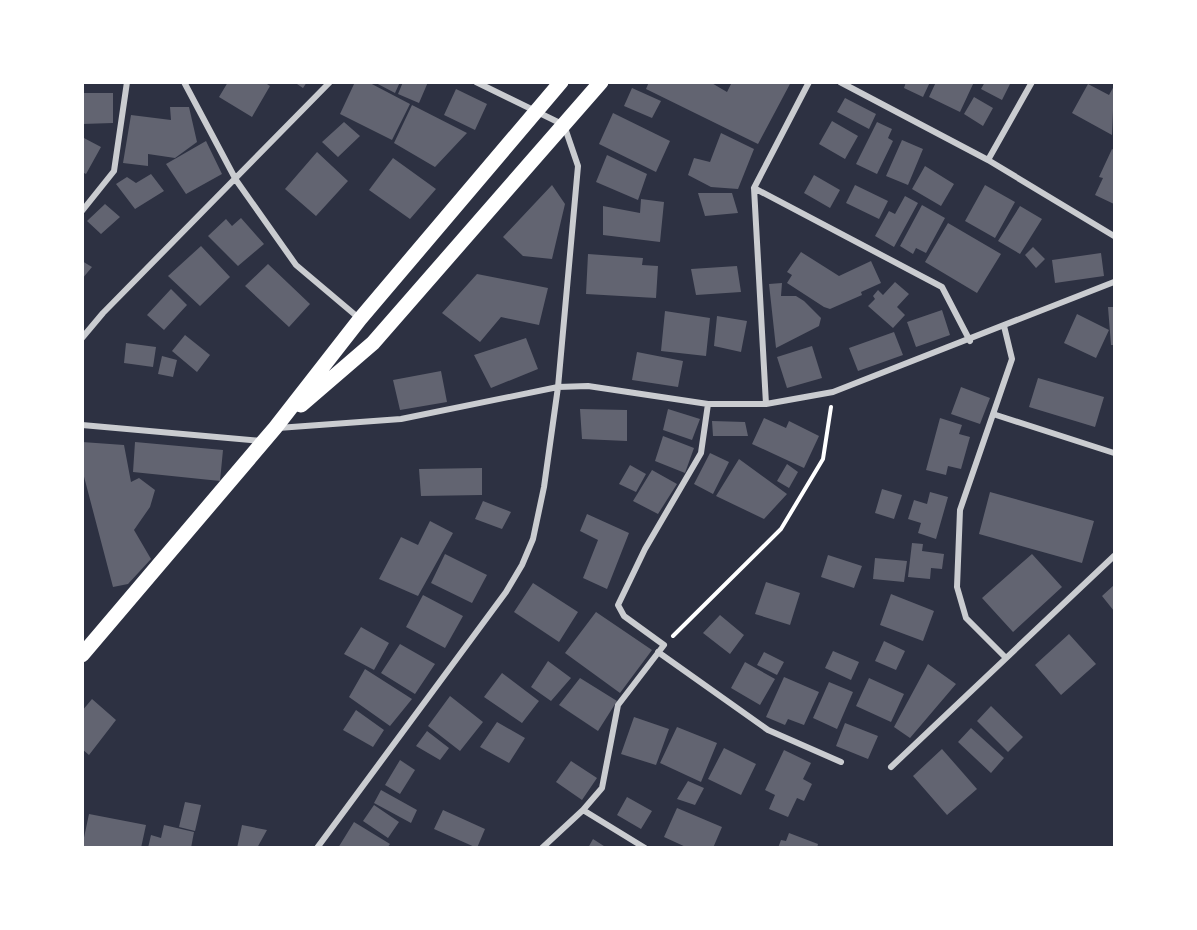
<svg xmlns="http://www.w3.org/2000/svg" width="1197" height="930" viewBox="0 0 1197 930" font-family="'DM Sans',sans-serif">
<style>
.building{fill:#626471}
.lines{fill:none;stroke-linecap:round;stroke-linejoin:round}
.path{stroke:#fff;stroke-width:4}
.minor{stroke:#caccd0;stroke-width:6}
.trunk{stroke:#fff;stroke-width:15}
</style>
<rect width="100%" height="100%" fill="#2d3142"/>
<!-- building -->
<path class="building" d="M 228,82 L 264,82 L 270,86 L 252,117 L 219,97 Z
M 294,82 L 307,82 L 303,88 Z
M 355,82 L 368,82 L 410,104 L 392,140 L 340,114 Z
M 374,82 L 400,82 L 395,93 Z
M 403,82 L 428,82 L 419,103 L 398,94 Z
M 649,82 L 710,82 L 727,92 L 732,82 L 791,82 L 758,144 L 646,89 Z
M 906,82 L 930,82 L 923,97 L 904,88 Z
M 936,82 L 974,82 L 960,112 L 929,97 Z
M 985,82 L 1011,82 L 1002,100 L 981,89 Z
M 1088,84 L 1109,95 L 1114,86 L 1112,135 L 1072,113 Z
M 632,88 L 661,101 L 652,118 L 624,106 Z
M 456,89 L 487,104 L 475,130 L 444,115 Z
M 82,93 L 113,93 L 113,123 L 82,124 Z
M 974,97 L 993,108 L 983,126 L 964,114 Z
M 845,98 L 876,114 L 869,129 L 837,112 Z
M 412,105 L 467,133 L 435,167 L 394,143 Z
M 170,107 L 189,107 L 197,142 L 175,158 L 148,154 L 148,166 L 123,163 L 131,115 L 171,120 Z
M 613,113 L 670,141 L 656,172 L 599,144 Z
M 832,121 L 858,136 L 845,159 L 819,144 Z
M 344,122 L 360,136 L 338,157 L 322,142 Z
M 877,122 L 892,129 L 888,138 L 893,141 L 877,174 L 856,164 Z
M 721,133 L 754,149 L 738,189 L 711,187 L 688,175 L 694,158 L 710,162 Z
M 82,137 L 101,147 L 86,174 L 82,172 Z
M 902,140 L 923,149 L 908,185 L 886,176 Z
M 206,141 L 222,174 L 186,194 L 166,164 Z
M 1112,149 L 1114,150 L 1114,204 L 1095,195 L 1103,178 L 1099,177 Z
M 317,152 L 348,181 L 316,216 L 285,189 Z
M 607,155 L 647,174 L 638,200 L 596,182 Z
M 393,158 L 436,189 L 410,219 L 369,190 Z
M 925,166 L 954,184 L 941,206 L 912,189 Z
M 151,174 L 164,191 L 135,209 L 116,184 L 127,177 L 136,183 Z
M 814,175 L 840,190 L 830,208 L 804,193 Z
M 552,185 L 565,204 L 552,259 L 523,256 L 503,237 Z
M 855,185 L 888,201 L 879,219 L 846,203 Z
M 985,185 L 1015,202 L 995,238 L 965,221 Z
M 698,193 L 732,193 L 738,213 L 705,216 Z
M 905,196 L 918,203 L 894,247 L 875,236 L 889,211 L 895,214 Z
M 641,199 L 664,202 L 660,242 L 603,235 L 603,206 L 640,213 Z
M 105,204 L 120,217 L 101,234 L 87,221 Z
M 922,205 L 945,218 L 926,253 L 916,248 L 913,254 L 900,246 Z
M 1020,206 L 1042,219 L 1020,254 L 998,241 Z
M 241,218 L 264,244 L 238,266 L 208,236 L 226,219 L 232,226 Z
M 948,223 L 1001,254 L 977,293 L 925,262 Z
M 201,246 L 230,277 L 200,306 L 168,276 Z
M 1033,247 L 1045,259 L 1036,268 L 1025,255 Z
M 801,252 L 839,276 L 871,261 L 881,283 L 861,292 L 862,295 L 830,309 L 824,307 L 787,283 L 792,275 L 787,272 Z
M 1101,253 L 1104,276 L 1055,283 L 1052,260 Z
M 588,254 L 643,258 L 642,265 L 658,266 L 656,298 L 586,294 Z
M 82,261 L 92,267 L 82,279 Z
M 268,264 L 310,304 L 289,327 L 245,286 Z
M 737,266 L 741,292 L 696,295 L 691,269 Z
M 477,274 L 548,288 L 539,325 L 501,317 L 480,342 L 442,313 Z
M 895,282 L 909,294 L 897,307 L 905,315 L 893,328 L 868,306 L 875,299 L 873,296 L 878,290 L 883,295 Z
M 782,283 L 781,296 L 796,296 L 804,301 L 821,318 L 819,326 L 776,348 L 769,284 Z
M 171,289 L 187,305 L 164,330 L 147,315 Z
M 1108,307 L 1114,307 L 1114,345 L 1111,345 Z
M 942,310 L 950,335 L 916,347 L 907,322 Z
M 665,311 L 710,318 L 706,356 L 661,351 Z
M 1077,314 L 1109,330 L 1096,358 L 1064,343 Z
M 717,316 L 747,321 L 741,352 L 714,346 Z
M 894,332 L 903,355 L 858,371 L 849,348 Z
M 185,335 L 210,355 L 197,372 L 172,351 Z
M 526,338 L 538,369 L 491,388 L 474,355 Z
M 126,343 L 156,347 L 153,367 L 124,363 Z
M 812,346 L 822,378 L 787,388 L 777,357 Z
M 637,352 L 683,361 L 678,387 L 632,380 Z
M 162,356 L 177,360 L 173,377 L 158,374 Z
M 441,371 L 447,402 L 400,410 L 393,380 Z
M 1038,378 L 1104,397 L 1095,427 L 1029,407 Z
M 961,387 L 990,398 L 980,424 L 951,414 Z
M 580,409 L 627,410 L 627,441 L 582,439 Z
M 668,409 L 700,419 L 692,440 L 663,430 Z
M 764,418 L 786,428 L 789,421 L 819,436 L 804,468 L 752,444 Z
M 940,418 L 962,425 L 959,434 L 970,437 L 961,469 L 948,466 L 946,475 L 926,470 Z
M 712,421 L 745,422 L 748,436 L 713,436 Z
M 663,436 L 694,448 L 685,473 L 655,461 Z
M 82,442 L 124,445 L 131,482 L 139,478 L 155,490 L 150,507 L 134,530 L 151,559 L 128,584 L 113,587 L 82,469 Z
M 135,442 L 223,450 L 220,481 L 133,472 Z
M 710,453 L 729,462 L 713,494 L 694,484 Z
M 739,459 L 787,494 L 764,519 L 716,496 Z
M 787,464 L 798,472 L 789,488 L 777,481 Z
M 630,465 L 646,474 L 636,492 L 619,484 Z
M 482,468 L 482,495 L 421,496 L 419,469 Z
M 652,470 L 677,484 L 658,514 L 633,501 Z
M 882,489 L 902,495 L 894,519 L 875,513 Z
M 930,492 L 948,497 L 936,539 L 918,533 L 921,523 L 908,519 L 914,500 L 927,504 Z
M 990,492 L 1094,521 L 1082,563 L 979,534 Z
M 483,501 L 511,512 L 502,529 L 475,519 Z
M 587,514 L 629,533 L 607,589 L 583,578 L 598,540 L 580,531 Z
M 430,521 L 453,533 L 418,596 L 379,579 L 401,537 L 418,545 Z
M 912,543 L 923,544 L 922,551 L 944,554 L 942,569 L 931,568 L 930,579 L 908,577 Z
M 445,554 L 487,575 L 472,603 L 431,583 Z
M 1032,554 L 1062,587 L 1013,632 L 982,598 Z
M 828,555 L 862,566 L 854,588 L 821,577 Z
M 875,558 L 907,561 L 904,582 L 873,579 Z
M 766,582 L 800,593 L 790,625 L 755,614 Z
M 533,583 L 578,612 L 559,642 L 514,612 Z
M 1114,585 L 1114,611 L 1102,596 Z
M 891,594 L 934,611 L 923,641 L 880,625 Z
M 423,595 L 463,616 L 445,648 L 406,627 Z
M 596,612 L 652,650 L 620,693 L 565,653 Z
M 720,615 L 744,635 L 730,654 L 703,633 Z
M 361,627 L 389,643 L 374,670 L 344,654 Z
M 1069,634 L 1096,664 L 1061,695 L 1035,665 Z
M 884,641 L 905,651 L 896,670 L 875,661 Z
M 400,644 L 435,664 L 415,694 L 381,673 Z
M 833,651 L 859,662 L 851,680 L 825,668 Z
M 764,652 L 784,662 L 777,675 L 757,665 Z
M 548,661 L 571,678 L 551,701 L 531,687 Z
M 745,662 L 775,679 L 760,705 L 731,688 Z
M 928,664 L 956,684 L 910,738 L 894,727 Z
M 365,669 L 412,699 L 390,726 L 349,697 Z
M 502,673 L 539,701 L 522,723 L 484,697 Z
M 784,677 L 819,692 L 804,725 L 788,719 L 785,725 L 766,717 Z
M 580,678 L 617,701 L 598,731 L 559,705 Z
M 869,678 L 904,694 L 891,722 L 856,706 Z
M 829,682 L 853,692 L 837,729 L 813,718 Z
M 450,696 L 483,722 L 460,751 L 428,726 Z
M 92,699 L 116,720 L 89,755 L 82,749 L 82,711 Z
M 991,706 L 1023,737 L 1008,752 L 977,721 Z
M 356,710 L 384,730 L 373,747 L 343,730 Z
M 634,717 L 669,729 L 656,765 L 621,754 Z
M 497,722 L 525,738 L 509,763 L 480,747 Z
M 845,723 L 878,736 L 868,759 L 836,746 Z
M 677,727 L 717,743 L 701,782 L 660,763 Z
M 971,728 L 1004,758 L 991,773 L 958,742 Z
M 427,731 L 449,748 L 440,760 L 416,746 Z
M 724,748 L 756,764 L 741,795 L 708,779 Z
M 942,749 L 977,789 L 947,815 L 913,776 Z
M 784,750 L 811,763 L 803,779 L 812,784 L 804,801 L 797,798 L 788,817 L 769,809 L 775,795 L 765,790 Z
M 400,760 L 415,770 L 400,794 L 385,785 Z
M 571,761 L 597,778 L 582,800 L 556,782 Z
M 688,781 L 704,788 L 695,805 L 677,799 Z
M 381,790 L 417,810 L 411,823 L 374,803 Z
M 627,797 L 652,811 L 641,829 L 617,815 Z
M 185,802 L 201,805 L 195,831 L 179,827 Z
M 374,805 L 399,822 L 388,838 L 363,821 Z
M 677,808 L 722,827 L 713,848 L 688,848 L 664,837 Z
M 443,810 L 485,829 L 477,848 L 434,829 Z
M 89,814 L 146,825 L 141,848 L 82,847 Z
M 354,822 L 390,844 L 387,848 L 338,848 Z
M 164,825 L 194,832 L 191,848 L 148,848 L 151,835 L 161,838 Z
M 242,825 L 267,830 L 257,848 L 237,848 Z
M 789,833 L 818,844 L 817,848 L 778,848 L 781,840 L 786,841 Z
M 593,839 L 607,848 L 588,848 Z"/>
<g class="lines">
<!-- path -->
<path class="path" d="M 673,636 L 781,529 L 823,459 L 831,407"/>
<!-- minor -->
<path class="minor" d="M 184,82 L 236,180 L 296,265 L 360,319
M 840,82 L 988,160 L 1114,236
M 988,160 L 1032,82
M 754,188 L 942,287 L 970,341
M 82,211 L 114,171 L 127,82
M 1004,326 L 1012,359 L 960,510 L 957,587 L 966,618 L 1006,658
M 82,338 L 103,313 L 330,82
M 766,404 L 754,188 L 809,82
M 993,414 L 1114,453
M 82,425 L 261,441
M 278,428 L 401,419 L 558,387 L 588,386 L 708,404 L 766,404 L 833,392 L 1114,282
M 658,652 L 768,730 L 841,762
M 891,767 L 1114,556
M 583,810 L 645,848
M 317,848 L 506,592 L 522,565 L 533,539 L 544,487 L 558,387 L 578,166 L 564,125 L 476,82
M 542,848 L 583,810 L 602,788 L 618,705 L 664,645 L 624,616 L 618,605 L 645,549 L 701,453 L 708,404"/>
<!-- trunk -->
<path class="trunk" d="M 301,405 L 373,343 L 601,82
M 82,655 L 275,428 L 360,319 L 561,82"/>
</g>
<!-- border -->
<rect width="1197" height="930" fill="none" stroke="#ffffff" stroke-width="168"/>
</svg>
